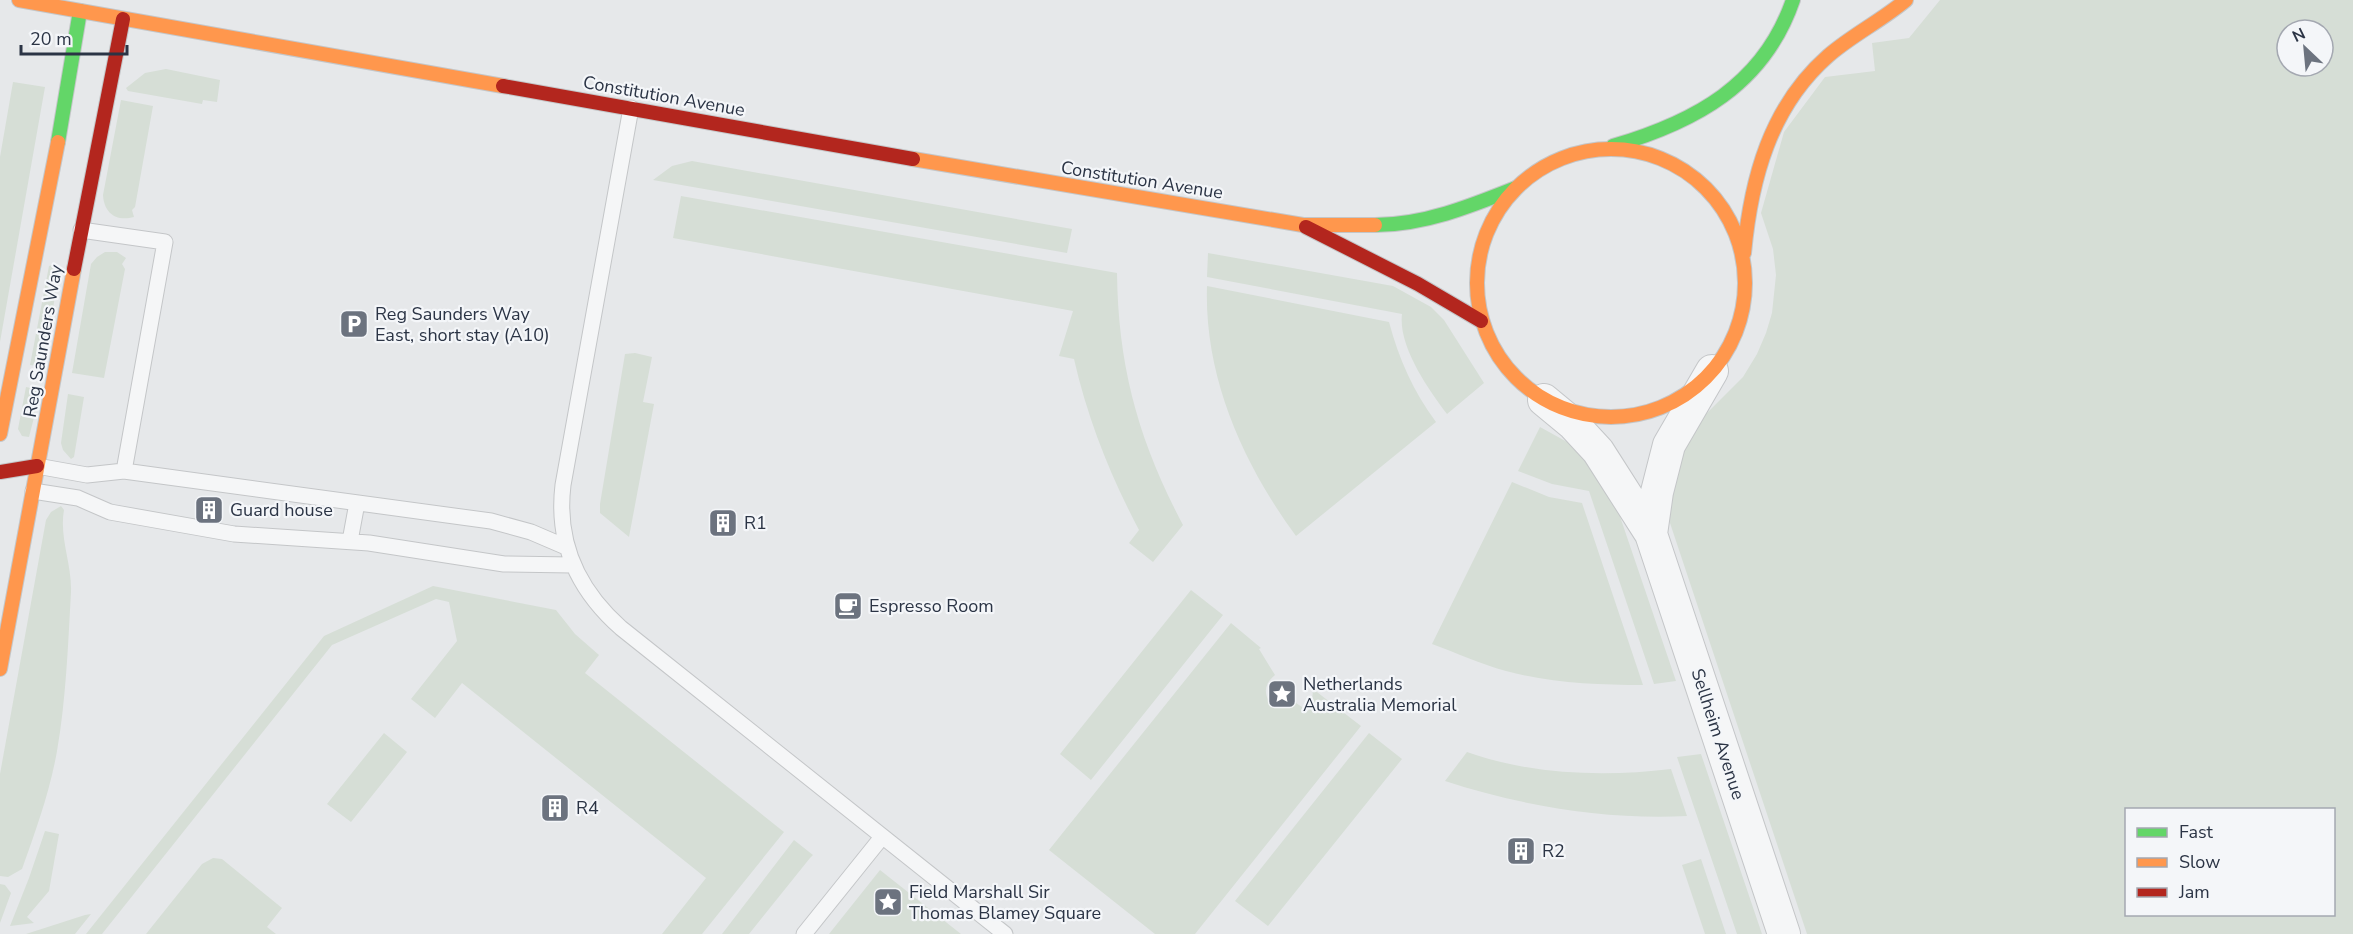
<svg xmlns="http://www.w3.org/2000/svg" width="2353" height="934" viewBox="0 0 2353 934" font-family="'Nunito Sans',sans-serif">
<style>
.green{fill:#d6ded6;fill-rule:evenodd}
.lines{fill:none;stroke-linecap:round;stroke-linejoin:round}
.lane-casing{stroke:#c4c6c8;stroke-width:17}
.street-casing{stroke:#c4c6c8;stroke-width:34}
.fast-casing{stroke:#c4c6c8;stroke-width:16}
.slow-casing{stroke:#c4c6c8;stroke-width:16}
.jam-casing{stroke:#c4c6c8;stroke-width:16}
.lane{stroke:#f5f6f7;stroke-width:15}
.street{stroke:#f5f6f7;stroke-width:32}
.fast{stroke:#63d668;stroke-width:14}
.slow{stroke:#ff974d;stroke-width:14}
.jam{stroke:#b3261e;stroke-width:14}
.labels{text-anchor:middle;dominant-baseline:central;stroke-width:4.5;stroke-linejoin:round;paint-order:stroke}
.street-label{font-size:18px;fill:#2b3445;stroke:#f4f6f9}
.poi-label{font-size:18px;fill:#2b3445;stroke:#f4f6f9;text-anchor:start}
</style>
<rect width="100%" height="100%" fill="#e6e8ea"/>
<!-- green -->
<path class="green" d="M 1940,0 L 2353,0 L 2353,934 L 1807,934 L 1670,523 L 1668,514 L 1673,468 L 1703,417 L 1743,377 L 1757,354 L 1766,333 L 1772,313 L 1776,275 L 1773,249 L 1761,213 L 1784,132 L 1825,77 L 1875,71 L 1872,43 L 1909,38 ZM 2287,30 L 2323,30 L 2323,66 L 2287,66 ZM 2126,810 L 2334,810 L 2334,914 L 2126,914 Z
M 166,69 L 220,80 L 217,102 L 203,100 L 202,104 L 128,91 L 126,88 L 145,73 Z
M 13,82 L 45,87 L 0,342 L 0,157 Z
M 121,100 L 153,106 L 135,207 L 132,210 L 134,217 C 116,222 104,213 103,195 Z
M 692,161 L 1072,229 L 1067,253 L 653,180 L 672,166 Z
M 681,196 L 1117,273 C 1118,367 1139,442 1183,525 L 1153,562 L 1129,543 L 1139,530 C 1110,475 1088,420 1074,359 L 1059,356 L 1073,311 L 673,238 Z
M 105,252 L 117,252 L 126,258 L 122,264 L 125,269 L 104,378 L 72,373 L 91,264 L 97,257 Z
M 1208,253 L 1393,286 L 1431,307 L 1444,320 L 1484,383 L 1447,414 C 1428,389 1398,346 1402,314 L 1207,277 Z
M 55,264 L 59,266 L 45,367 L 30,365 L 49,266 Z
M 1207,286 L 1389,322 C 1399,359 1413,391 1436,422 L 1296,536 C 1243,464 1204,377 1207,286 Z
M 635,353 L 652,357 L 643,402 L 654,404 L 629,537 L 600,513 L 600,504 L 625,354 Z
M 26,387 L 41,390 L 29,437 L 22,436 L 18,429 Z
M 68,394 L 84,397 L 74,457 L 71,459 L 63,450 L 61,443 Z
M 1540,427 L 1578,448 L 1612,493 L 1676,681 L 1654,684 L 1589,491 L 1552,484 L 1518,471 Z
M 1512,482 L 1549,497 L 1582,503 L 1643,685 C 1596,685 1551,683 1506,671 C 1480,664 1457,653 1432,644 Z
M 61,506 L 64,510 C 59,537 72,564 71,592 C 68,645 66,699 57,751 C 50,791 36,830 22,869 L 8,877 L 0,876 L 0,774 L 46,520 L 51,512 Z
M 433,586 L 556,610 L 575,634 L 599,655 L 585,673 L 784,832 L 702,934 L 662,934 L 706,878 L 462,683 L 435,718 L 411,699 L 457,641 L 449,602 L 436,599 L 332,645 L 102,934 L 86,934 L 324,636 Z
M 1191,590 L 1223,615 L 1091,780 L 1060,754 Z
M 1231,623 L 1261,648 L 1259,649 L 1275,675 C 1265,683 1263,692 1270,703 L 1283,708 L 1296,703 L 1308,711 L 1312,702 L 1313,689 L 1361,726 L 1195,934 L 1155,934 L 1049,850 Z
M 384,733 L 407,752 L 351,822 L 327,804 Z
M 1369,733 L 1402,759 L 1268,926 L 1235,901 Z
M 1467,752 C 1532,775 1604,777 1671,769 L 1687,816 C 1607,820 1521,806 1445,781 Z
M 1701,754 L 1762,934 L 1737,934 L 1677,757 Z
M 45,831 L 59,834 L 49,891 L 27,917 L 34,923 L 10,926 L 29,878 Z
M 794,840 L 813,855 L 810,858 L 749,934 L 722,934 Z
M 213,858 L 222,859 L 282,908 L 267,927 L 276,934 L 146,934 L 202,864 Z
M 1701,859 L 1726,934 L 1705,934 L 1682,865 Z
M 880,870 L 961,934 L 829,934 Z
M 0,884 L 5,885 L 11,893 L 0,923 Z
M 91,914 L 75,934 L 26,934 L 85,915 Z"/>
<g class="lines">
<!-- lane casing -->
<g class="lane-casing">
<path id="lane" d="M 631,108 L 563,485 C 556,543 578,590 621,628 L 1005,934
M 81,230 L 165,242 L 124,471
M 37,466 L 87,475 L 124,471 L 491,521 L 531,532 L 566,547
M 33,491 L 78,498 L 110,512 L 234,534 L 369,543 L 504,564 L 572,565
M 350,541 L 357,503
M 804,934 L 882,837"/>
</g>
<!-- street casing -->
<g class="street-casing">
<path id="street" d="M 1544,400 L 1573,424 L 1598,451 L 1651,534 L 1784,934
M 1651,534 L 1657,492 L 1669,445 L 1712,371"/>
</g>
<!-- fast casing -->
<g class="fast-casing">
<path id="fast" d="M 58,142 L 80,11
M 1613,146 C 1695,122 1764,85 1793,0
M 1375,225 C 1424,225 1471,206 1516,188"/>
</g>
<!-- slow casing -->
<g class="slow-casing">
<path id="slow" d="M 19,0 L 503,86
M1477 283a134 134 0 1 1 268 0a134 134 0 1 1-268 0Z
M 913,159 L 1303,225 L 1375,225
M 1744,253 C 1751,179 1770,107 1828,56 C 1852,35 1881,21 1906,0
M 0,434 L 58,142
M 0,669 L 74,269"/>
</g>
<!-- jam casing -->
<g class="jam-casing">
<path id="jam" d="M 503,86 L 913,159
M 1306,227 L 1418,284 L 1481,321
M 74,269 L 123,19
M 0,472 L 37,466"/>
</g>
<!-- lane -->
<use href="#lane" class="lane"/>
<!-- street -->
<use href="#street" class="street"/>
<!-- fast -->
<use href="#fast" class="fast"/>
<!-- slow -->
<use href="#slow" class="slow"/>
<!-- jam -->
<use href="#jam" class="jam"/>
</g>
<!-- icons -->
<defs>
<g id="parking-square" transform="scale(1.5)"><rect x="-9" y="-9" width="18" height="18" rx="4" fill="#6c737f" stroke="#f4f6f9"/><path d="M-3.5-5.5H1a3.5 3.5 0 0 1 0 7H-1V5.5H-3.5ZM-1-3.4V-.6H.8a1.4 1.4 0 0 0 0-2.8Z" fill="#fff"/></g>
<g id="building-square" transform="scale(1.5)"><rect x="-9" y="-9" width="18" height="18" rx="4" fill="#6c737f" stroke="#f4f6f9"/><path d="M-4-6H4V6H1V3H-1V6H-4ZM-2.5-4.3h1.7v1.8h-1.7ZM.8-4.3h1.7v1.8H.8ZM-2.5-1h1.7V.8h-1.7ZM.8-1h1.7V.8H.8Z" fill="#fff"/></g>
<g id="cafe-square" transform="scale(1.5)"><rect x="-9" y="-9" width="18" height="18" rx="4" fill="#6c737f" stroke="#f4f6f9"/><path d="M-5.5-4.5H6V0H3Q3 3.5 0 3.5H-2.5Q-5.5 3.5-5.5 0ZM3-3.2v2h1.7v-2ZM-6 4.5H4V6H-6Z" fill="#fff"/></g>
<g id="sight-square" transform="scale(1.5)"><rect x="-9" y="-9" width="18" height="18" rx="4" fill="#6c737f" stroke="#f4f6f9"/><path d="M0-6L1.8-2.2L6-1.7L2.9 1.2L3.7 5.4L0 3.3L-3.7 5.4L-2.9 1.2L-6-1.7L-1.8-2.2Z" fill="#fff"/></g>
</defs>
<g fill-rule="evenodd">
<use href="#parking-square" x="354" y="324"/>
<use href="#building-square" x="209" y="510"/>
<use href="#building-square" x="723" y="523"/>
<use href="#cafe-square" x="848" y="606"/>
<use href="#sight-square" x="1282" y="694"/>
<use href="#building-square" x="555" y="808"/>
<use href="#building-square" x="1521" y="851"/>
<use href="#sight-square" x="888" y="902"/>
</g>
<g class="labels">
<!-- street labels -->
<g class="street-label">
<text transform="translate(664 96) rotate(10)">Constitution Avenue</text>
<text transform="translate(1142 180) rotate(9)">Constitution Avenue</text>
<text transform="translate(43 341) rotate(-80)">Reg Saunders Way</text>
<text transform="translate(1718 734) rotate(72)">Sellheim Avenue</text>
</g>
<!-- poi labels -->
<g class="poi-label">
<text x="375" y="314">Reg Saunders Way<tspan x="375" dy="21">East, short stay (A10)</tspan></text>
<text x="230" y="510">Guard house</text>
<text x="744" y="523">R1</text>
<text x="869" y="606">Espresso Room</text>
<text x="1303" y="684">Netherlands<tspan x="1303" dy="21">Australia Memorial</tspan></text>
<text x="576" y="808">R4</text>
<text x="1542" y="851">R2</text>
<text x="909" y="892">Field Marshall Sir<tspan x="909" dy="21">Thomas Blamey Square</tspan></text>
</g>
</g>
<!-- legend -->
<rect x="2125" y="808" width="210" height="108" fill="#f4f6f9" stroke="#a4a8b1" stroke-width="1.5"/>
<rect x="2137" y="828" width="30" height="9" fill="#63d668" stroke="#a4a8b1" stroke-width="1.5"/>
<text x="2179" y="838" font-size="18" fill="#2b3445">Fast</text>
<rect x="2137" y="858" width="30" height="9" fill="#ff974d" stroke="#a4a8b1" stroke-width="1.5"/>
<text x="2179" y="868" font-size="18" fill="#2b3445">Slow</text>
<rect x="2137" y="888" width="30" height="9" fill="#b3261e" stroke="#a4a8b1" stroke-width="1.5"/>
<text x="2179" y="898" font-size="18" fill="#2b3445">Jam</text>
<!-- north arrow -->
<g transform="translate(2305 48) rotate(334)"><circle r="28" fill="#f4f6f9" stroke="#a4a8b1" stroke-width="1.5"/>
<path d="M0-4.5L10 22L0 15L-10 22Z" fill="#6c737f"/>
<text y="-9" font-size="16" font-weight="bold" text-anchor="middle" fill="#2b3445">N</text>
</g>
<!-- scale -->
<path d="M21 45v9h106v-9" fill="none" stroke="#2b3445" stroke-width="3"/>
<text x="30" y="45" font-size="18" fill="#2b3445" stroke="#f4f6f9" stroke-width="4.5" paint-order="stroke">20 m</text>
</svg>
